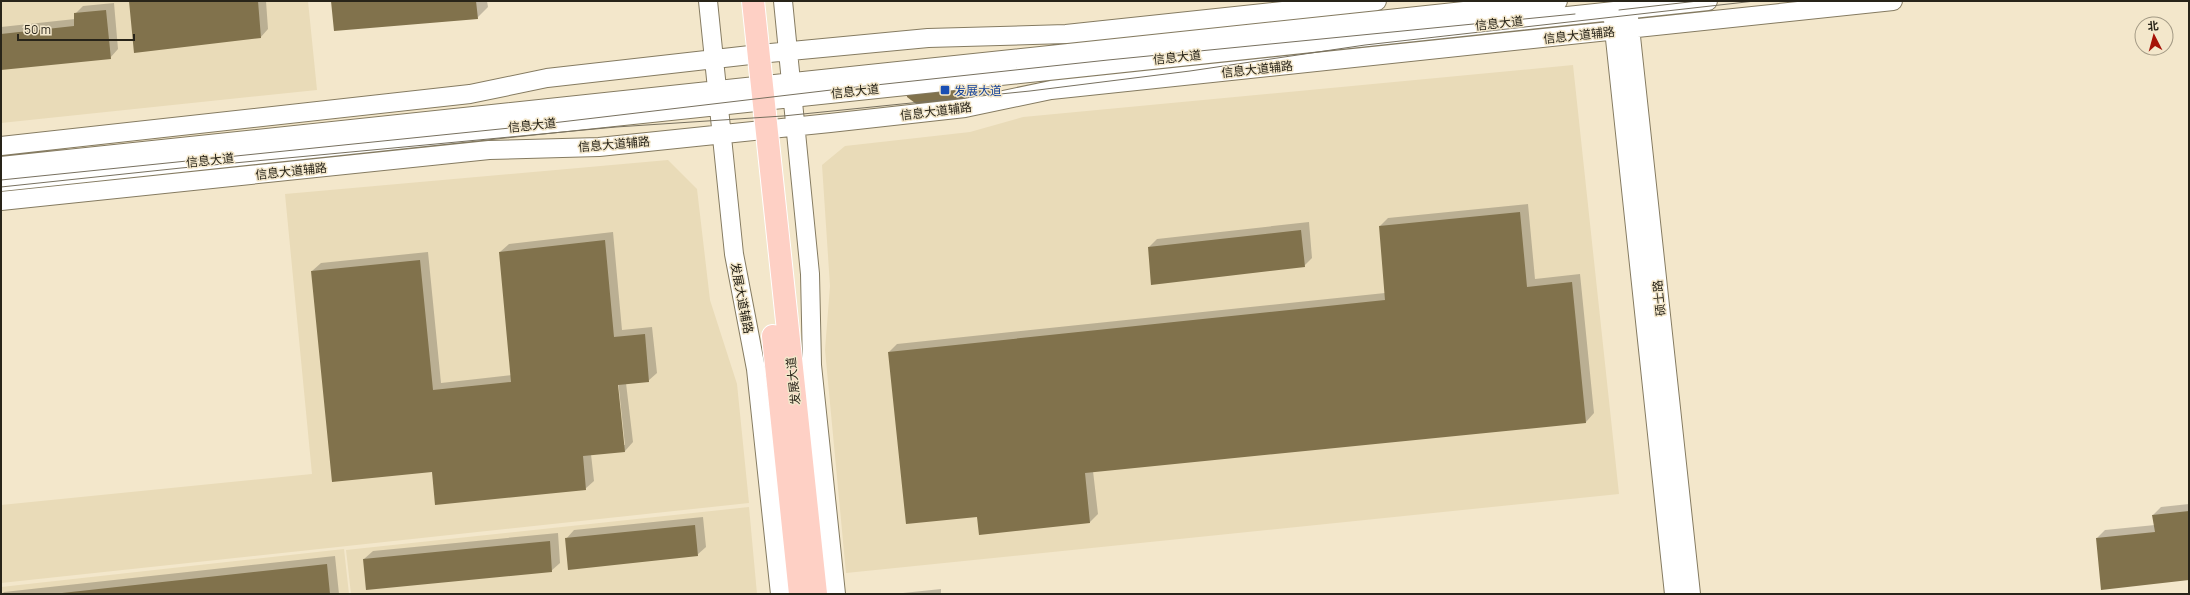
<svg xmlns="http://www.w3.org/2000/svg" width="2190" height="595" viewBox="0 0 2190 595" font-family="Manrope,'Noto Sans SC',sans-serif">
<style>
.built{fill:#e9dbb8}
.shadow{fill:#0003;fill-rule:evenodd}
.building{fill:#81724c}
.lines{fill:none;stroke-linecap:round;stroke-linejoin:round}
.minor-casing{stroke:#857b61;stroke-width:20}
.major-casing{stroke:#fff;stroke-width:24}
.minor{stroke:#fff;stroke-width:18}
.major{stroke:#fed0c5;stroke-width:22}
.tram{stroke:#77705f;stroke-width:1}
.transit-dot{fill:#1a4fb4;stroke:#f3e7cb;stroke-width:1.5}
.labels{text-anchor:middle;dominant-baseline:central;stroke-width:3;stroke-linejoin:round;paint-order:stroke}
.street-label{font-size:12px;fill:#282419;stroke:#f3e7cb}
.transit-label{font-size:12px;fill:#164399;stroke:#f3e7cb;text-anchor:start}
</style>
<rect width="100%" height="100%" fill="#f3e7cb"/>
<!-- built -->
<path class="built" d="M 1,1 L 308,1 L 317,90 L 1,123 Z
M 1573,65 L 1619,494 L 846,573 L 825,350 L 830,286 L 822,165 L 845,146 L 970,132 L 1023,117 Z
M 668,160 L 697,189 L 710,300 L 737,384 L 749,503 L 1,583 L 1,505 L 312,474 L 285,194 Z
M 749,507 L 757,594 L 351,594 L 346,550 Z
M 344,549 L 349,594 L 1,594 L 1,587 Z"/>
<!-- shadow -->
<path class="shadow" d="M 130,1 L 266,1 L 268,29 L 260,38 Z
M 332,1 L 487,1 L 488,7 L 477,18 Z
M 114,3 L 118,49 L 110,58 L 1,69 L 1,27 L 75,19 L 75,14 L 83,6 Z
M 995,61 L 1006,77 L 990,98 Z
M 1528,204 L 1535,279 L 1580,274 L 1594,413 L 1586,422 L 1093,471 L 1098,514 L 1090,522 L 978,516 L 889,352 L 897,344 L 1385,293 L 1380,226 L 1388,218 Z
M 1309,222 L 1312,258 L 1304,266 L 1149,247 L 1157,239 Z
M 613,232 L 622,330 L 652,327 L 657,373 L 648,381 L 626,383 L 633,442 L 625,451 L 591,454 L 594,481 L 585,489 L 432,471 L 312,271 L 321,263 L 428,252 L 441,383 L 512,375 L 500,252 L 509,244 ZM 616,380 L 618,380 L 625,445 L 623,445 Z
M 2189,504 L 2189,579 L 2102,589 L 2097,538 L 2105,530 L 2155,525 L 2153,515 L 2161,507 Z
M 703,517 L 706,547 L 697,555 L 566,539 L 574,530 Z
M 558,533 L 560,563 L 551,571 L 364,559 L 373,551 Z
M 335,556 L 339,594 L 2,594 L 4,592 Z
M 941,589 L 941,594 L 902,594 L 903,593 Z"/>
<!-- building -->
<path class="building" d="M 129,1 L 258,1 L 261,38 L 134,53 Z
M 331,1 L 476,1 L 478,19 L 334,31 Z
M 106,10 L 111,59 L 1,70 L 1,34 L 74,26 L 74,13 Z
M 998,76 L 998,86 L 990,99 L 919,106 L 907,97 L 906,85 Z
M 1520,212 L 1527,287 L 1572,282 L 1586,423 L 1085,473 L 1090,523 L 979,535 L 977,517 L 906,524 L 888,352 L 1385,300 L 1379,226 Z
M 1301,230 L 1305,267 L 1151,285 L 1148,247 Z
M 605,240 L 614,337 L 645,334 L 649,382 L 618,385 L 625,452 L 583,456 L 586,490 L 435,505 L 432,472 L 332,482 L 311,271 L 420,260 L 433,390 L 511,382 L 499,252 Z
M 2189,511 L 2189,580 L 2101,590 L 2096,538 L 2155,532 L 2152,515 Z
M 695,525 L 698,556 L 568,570 L 565,538 Z
M 550,541 L 552,572 L 366,590 L 363,559 Z
M 327,564 L 330,594 L 62,594 L 62,593 Z"/>
<g class="lines">
<!-- minor casing -->
<g class="minor-casing">
<path id="minor" d="M 708,1 L 734,254 L 756,369 L 780,594
M 783,1 L 810,274 L 812,365 L 836,594
M 1629,18 L 1691,594
M 1613,20 L 1674,594
M 1,146 L 470,94 L 547,78 L 759,54 L 928,38 L 1066,34 L 1377,1
M 1,166 L 1558,1
M 1,182 L 1708,1
M 1,201 L 489,150 L 599,147 L 830,123 L 965,108 L 1051,90 L 1893,1"/>
</g>
<!-- major casing -->
<g class="major-casing">
<path id="major" d="M 753,1 L 816,594
M 773,336 L 800,594"/>
</g>
<!-- minor -->
<use href="#minor" class="minor"/>
<!-- major -->
<use href="#major" class="major"/>
<!-- tram -->
<path class="tram" d="M 1619,10 L 1698,1
M 1,180 L 510,128 L 848,88 L 1108,60 L 1575,14
M 1,187 L 181,168 L 616,127 L 783,116 L 1030,91 L 1190,71 L 1365,45 L 1755,1"/>
</g>
<!-- markers -->
<rect class="transit-dot" x="940" y="85" width="10" height="10" rx="2"/>
<g class="labels">
<!-- street labels -->
<g class="street-label">
<text transform="translate(1499 23) rotate(-6)">信息大道</text>
<text transform="translate(1579 35) rotate(-6)">信息大道辅路</text>
<text transform="translate(1177 57) rotate(-6)">信息大道</text>
<text transform="translate(1257 69) rotate(-6)">信息大道辅路</text>
<text transform="translate(855 91) rotate(-6)">信息大道</text>
<text transform="translate(936 111) rotate(-7)">信息大道辅路</text>
<text transform="translate(532 125) rotate(-6)">信息大道</text>
<text transform="translate(614 144) rotate(-5)">信息大道辅路</text>
<text transform="translate(210 160) rotate(-6)">信息大道</text>
<text transform="translate(291 171) rotate(-6)">信息大道辅路</text>
<text transform="translate(742 298) rotate(79)">发展大道辅路</text>
<text transform="translate(1659 298) rotate(-96)">硕士路</text>
<text transform="translate(793 381) rotate(-96)">发展大道</text>
</g>
<!-- transit labels -->
<g class="transit-label">
<text x="954" y="90">发展大道</text>
</g>
</g>
<!-- border -->
<rect width="2190" height="595" fill="none" stroke="#282419" stroke-width="4"/>
<!-- north arrow -->
<g transform="translate(2154 36) rotate(354)"><circle r="19" fill="#f3e7cb" stroke="#a29984"/>
<path d="M0-3L7 15L0 10L-7 15Z" fill="#a61207"/>
<text y="-6" font-size="11" font-weight="bold" text-anchor="middle" fill="#282419">北</text>
</g>
<!-- scale -->
<path d="M18 34v6h116v-6" fill="none" stroke="#282419" stroke-width="2"/>
<text x="24" y="34" font-size="12" fill="#282419" stroke="#f3e7cb" stroke-width="3" paint-order="stroke">50 m</text>
</svg>
